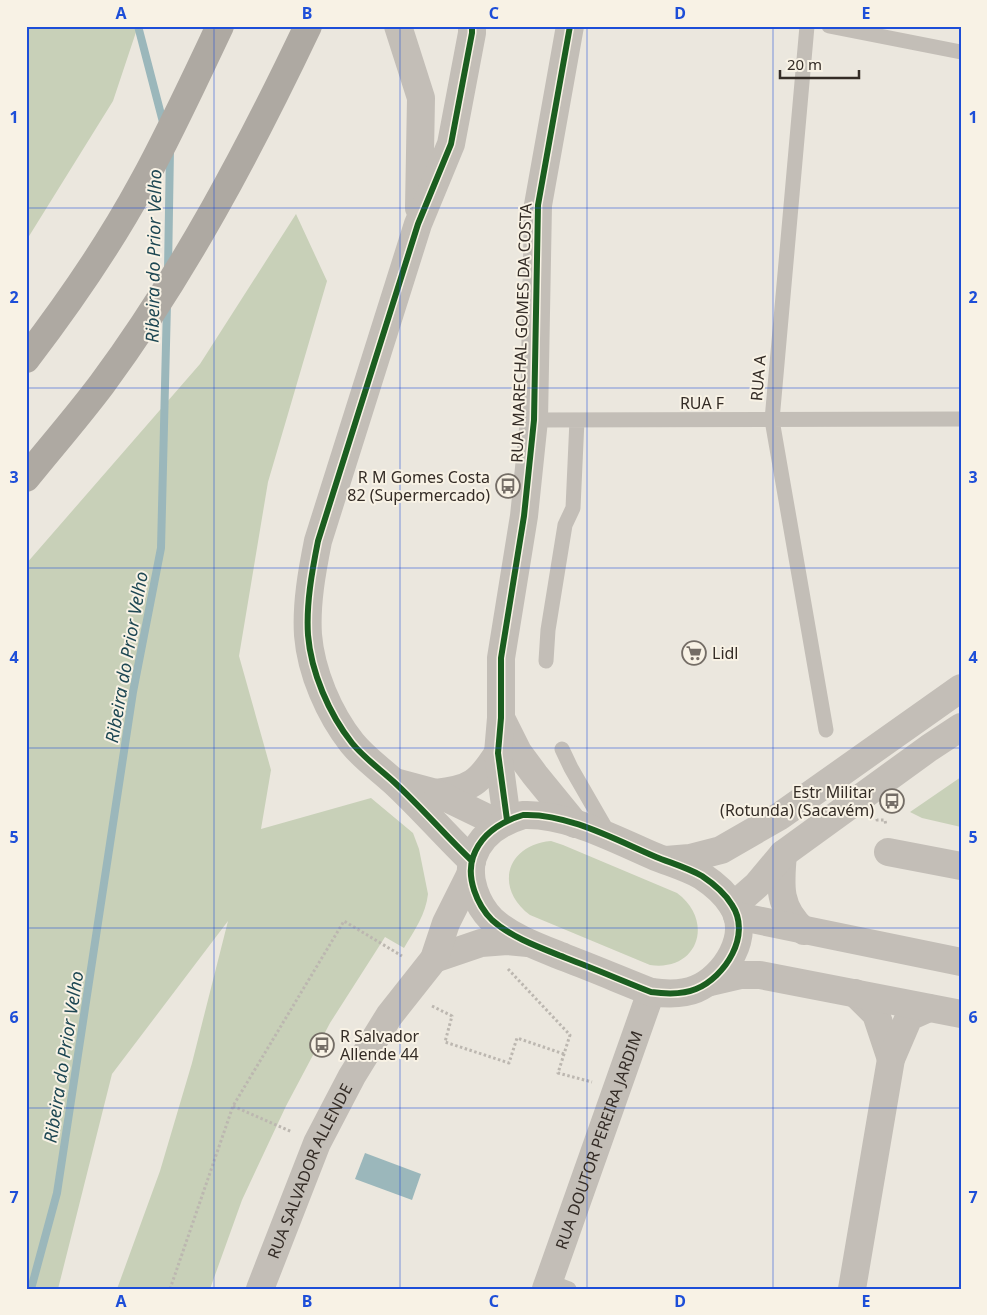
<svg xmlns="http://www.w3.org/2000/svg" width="987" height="1315" viewBox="0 0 987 1315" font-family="'Noto Sans',sans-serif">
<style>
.green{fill:#c8d0b8}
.water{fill:#9bb7bb}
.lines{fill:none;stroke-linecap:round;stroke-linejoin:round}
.stream{stroke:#9bb7bb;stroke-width:8}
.path{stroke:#bcb7b0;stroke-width:3;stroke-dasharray:2.5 2.5;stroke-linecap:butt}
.service{stroke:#c3beb7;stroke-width:15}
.minor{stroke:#c3beb7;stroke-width:28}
.tertiary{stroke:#c3beb7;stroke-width:28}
.trunk{stroke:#aea9a2;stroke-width:28}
.cycleway-casing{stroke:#f8f2e5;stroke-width:9}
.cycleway{stroke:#1b5e20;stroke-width:6}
.grid{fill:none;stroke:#1d4ed8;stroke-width:1;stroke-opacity:0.55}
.labels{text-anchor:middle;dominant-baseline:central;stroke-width:4;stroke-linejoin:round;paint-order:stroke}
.street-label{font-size:16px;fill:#342c26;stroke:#f8f2e5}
.poi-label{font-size:16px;fill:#342c26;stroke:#f8f2e5;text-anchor:end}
.water-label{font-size:18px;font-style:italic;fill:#1d4753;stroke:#f8f2e5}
.neatline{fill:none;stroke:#1d4ed8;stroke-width:2}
.grid-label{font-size:16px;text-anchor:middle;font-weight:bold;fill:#1d4ed8}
</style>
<rect width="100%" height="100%" fill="#ebe7de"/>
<!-- green -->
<path class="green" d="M 26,26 L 138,26 L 113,101 L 26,241 Z
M 296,214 L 327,281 L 268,482 L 239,656 L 271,770 L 261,829 L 371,798 L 413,833 L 419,849 L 428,894 C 426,914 414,931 404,948 L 385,937 L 330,1023 L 286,1106 L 242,1200 L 210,1289 L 117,1289 L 160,1171 L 192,1063 L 228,921 L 112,1074 L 58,1289 L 26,1289 L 26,564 L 200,364 Z
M 961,777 L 961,827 L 922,818 L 910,812 Z
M 551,841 L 563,845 L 677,893 C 715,921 698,972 650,965 L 530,915 C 494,888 506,845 551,841 Z"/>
<!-- water -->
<path class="water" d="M 365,1153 L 421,1174 L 412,1200 L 355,1179 Z"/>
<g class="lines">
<!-- stream -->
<path class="stream" d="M 138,26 L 164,126
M 168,270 L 170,149
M 31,1289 L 57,1193 L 133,692 L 161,548 L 167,304"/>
<!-- path -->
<path class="path" d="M 877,819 L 877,820 L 885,820 L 886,826
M 508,969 L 570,1035 L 558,1073 L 592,1082
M 432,1006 L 452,1016 L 445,1042 L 509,1063 L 517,1038 L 564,1054
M 233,1106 L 292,1132
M 170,1289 L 233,1106 L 344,921 L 402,956"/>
<!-- service -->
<path class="service" d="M 807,26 L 772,420 L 826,730
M 829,26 L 961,52
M 534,420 L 961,419
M 546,661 L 548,630 L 565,525 L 573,508 L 577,420
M 562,749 L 571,768 L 609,834
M 548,1281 L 569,1289"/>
<!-- minor -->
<g class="minor">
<path d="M 501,718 L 518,752 L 535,775 L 575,824"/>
<path d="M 436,793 C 471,789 479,783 498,753"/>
<path d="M 507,820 L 498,753 L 501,718 L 501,658 L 524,516 L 534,420 L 538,205 L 570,26"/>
<path d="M 888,852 L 961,866"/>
<path d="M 855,993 L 876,1014 L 891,1059"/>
<path id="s1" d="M 546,1289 L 651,992"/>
<path d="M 852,1289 L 891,1059 L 909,1017 L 929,1008"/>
</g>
<!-- tertiary -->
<g class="tertiary">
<path d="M 398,26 L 421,98 L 419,208"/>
<path d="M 395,782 L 436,793 L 500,824"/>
<path d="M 523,815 C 567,813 616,840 656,857 C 671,863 688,868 702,876 C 714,884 725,893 732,905 C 752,935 725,977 696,989 C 682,995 666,994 651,992 C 623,981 595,969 566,958 C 541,948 512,938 492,920 C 477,905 466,878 473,857 C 481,834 500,822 523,815 Z"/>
<path d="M 783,854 C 780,886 778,908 804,931"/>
<path d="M 666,860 L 690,858 L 721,850 L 780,816 L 961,688"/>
<path d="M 472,861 C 445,835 421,807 394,782 C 380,769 364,758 352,743 C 329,714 311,672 308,635 C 306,604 312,571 318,541 L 418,224 L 451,144 L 472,33 L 472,26"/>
<path d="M 733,906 L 757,885 L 783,854 L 929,748 L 961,727"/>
<path d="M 737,916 L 961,962"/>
<path d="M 434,959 L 481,943 L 507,941 L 528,943"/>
<path d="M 710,982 L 740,975 L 760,975 L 961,1014"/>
<path id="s2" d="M 260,1289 L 317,1143 L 352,1076 L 389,1016 L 434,959 L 446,923 L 471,873"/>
</g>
<!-- trunk -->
<path class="trunk" d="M 26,359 C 68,304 109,245 142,184 C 170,133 195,79 220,26
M 26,478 C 51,447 78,416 102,384 C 184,273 249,150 308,26"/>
<!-- cycleway casing -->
<g class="cycleway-casing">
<path id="cycleway" d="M 523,815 C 567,813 616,840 656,857 C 671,863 688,868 702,876 C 714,884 725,893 732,905 C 752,935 725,977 696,989 C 682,995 666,994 651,992 C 623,981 595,969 566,958 C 541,948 512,938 492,920 C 477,905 466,878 473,857 C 481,834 500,822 523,815 Z
M 507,820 L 498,753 L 501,718 L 501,658 L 524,516 L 534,420 L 538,205 L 570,26
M 472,861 C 445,835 421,807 394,782 C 380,769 364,758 352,743 C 329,714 311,672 308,635 C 306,604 312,571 318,541 L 418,224 L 451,144 L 472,33 L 472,26"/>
</g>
<!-- cycleway -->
<use href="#cycleway" class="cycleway"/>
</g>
<!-- grid -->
<path class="grid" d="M 214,26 L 214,1289M 400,26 L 400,1289M 587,26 L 587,1289M 773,26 L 773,1289M 26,208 L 961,208M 26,388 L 961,388M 26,568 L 961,568M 26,748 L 961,748M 26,928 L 961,928M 26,1108 L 961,1108"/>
<!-- icons -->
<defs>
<g id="bus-ring" transform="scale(1.25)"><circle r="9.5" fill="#f8f2e5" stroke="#746d66" stroke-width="1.5"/><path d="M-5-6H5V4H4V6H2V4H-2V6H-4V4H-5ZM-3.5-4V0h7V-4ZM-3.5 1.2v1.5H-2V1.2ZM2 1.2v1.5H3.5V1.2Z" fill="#746d66"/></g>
<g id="supermarket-ring" transform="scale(1.25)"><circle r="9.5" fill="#f8f2e5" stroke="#746d66" stroke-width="1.5"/><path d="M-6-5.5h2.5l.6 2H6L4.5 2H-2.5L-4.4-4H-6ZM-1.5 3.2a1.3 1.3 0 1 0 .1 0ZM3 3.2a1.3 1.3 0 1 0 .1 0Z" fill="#746d66"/></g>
</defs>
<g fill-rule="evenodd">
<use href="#bus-ring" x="508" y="486"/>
<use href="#supermarket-ring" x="694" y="653"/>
<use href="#bus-ring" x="892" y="801"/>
<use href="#bus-ring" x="322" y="1045"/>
</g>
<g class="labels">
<!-- street labels -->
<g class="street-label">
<text transform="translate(521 333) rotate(-88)">RUA MARECHAL GOMES DA COSTA</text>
<text transform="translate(758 378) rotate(-85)">RUA A</text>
<text x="702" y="403">RUA F</text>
<text stroke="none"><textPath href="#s1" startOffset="158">RUA DOUTOR PEREIRA JARDIM</textPath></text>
<text stroke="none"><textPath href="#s2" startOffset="128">RUA SALVADOR ALLENDE</textPath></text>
</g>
<!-- poi labels -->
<g class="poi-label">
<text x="490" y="477">R M Gomes Costa<tspan x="490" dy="18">82 (Supermercado)</tspan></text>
<text x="712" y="653" text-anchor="start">Lidl</text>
<text x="874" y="792">Estr Militar<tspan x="874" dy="18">(Rotunda) (Sacavém)</tspan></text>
<text x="340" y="1036" text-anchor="start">R Salvador<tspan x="340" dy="18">Allende 44</tspan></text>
</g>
<!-- water labels -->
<g class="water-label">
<text transform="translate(153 256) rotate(-89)">Ribeira do Prior Velho</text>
<text transform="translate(126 657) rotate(-80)">Ribeira do Prior Velho</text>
<text transform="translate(63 1057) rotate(-81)">Ribeira do Prior Velho</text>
</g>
</g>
<!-- border -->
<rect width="987" height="1315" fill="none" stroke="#f8f2e5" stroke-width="55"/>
<!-- scale -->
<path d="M780 70v8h79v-8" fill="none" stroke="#342c26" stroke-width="2.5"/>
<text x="787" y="70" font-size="15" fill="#342c26" stroke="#f8f2e5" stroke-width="4" paint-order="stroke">20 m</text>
<rect x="28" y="28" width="932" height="1260" class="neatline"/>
<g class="grid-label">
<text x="121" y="19">A</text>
<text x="307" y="19">B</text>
<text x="494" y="19">C</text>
<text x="680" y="19">D</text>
<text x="866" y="19">E</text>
<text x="14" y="123">1</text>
<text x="973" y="123">1</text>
<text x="14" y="303">2</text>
<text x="973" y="303">2</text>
<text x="14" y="483">3</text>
<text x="973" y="483">3</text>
<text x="14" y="663">4</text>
<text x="973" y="663">4</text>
<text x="14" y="843">5</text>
<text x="973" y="843">5</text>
<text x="14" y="1023">6</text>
<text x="973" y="1023">6</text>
<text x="14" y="1203">7</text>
<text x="973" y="1203">7</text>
<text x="121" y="1307">A</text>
<text x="307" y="1307">B</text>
<text x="494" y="1307">C</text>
<text x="680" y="1307">D</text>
<text x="866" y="1307">E</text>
</g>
</svg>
